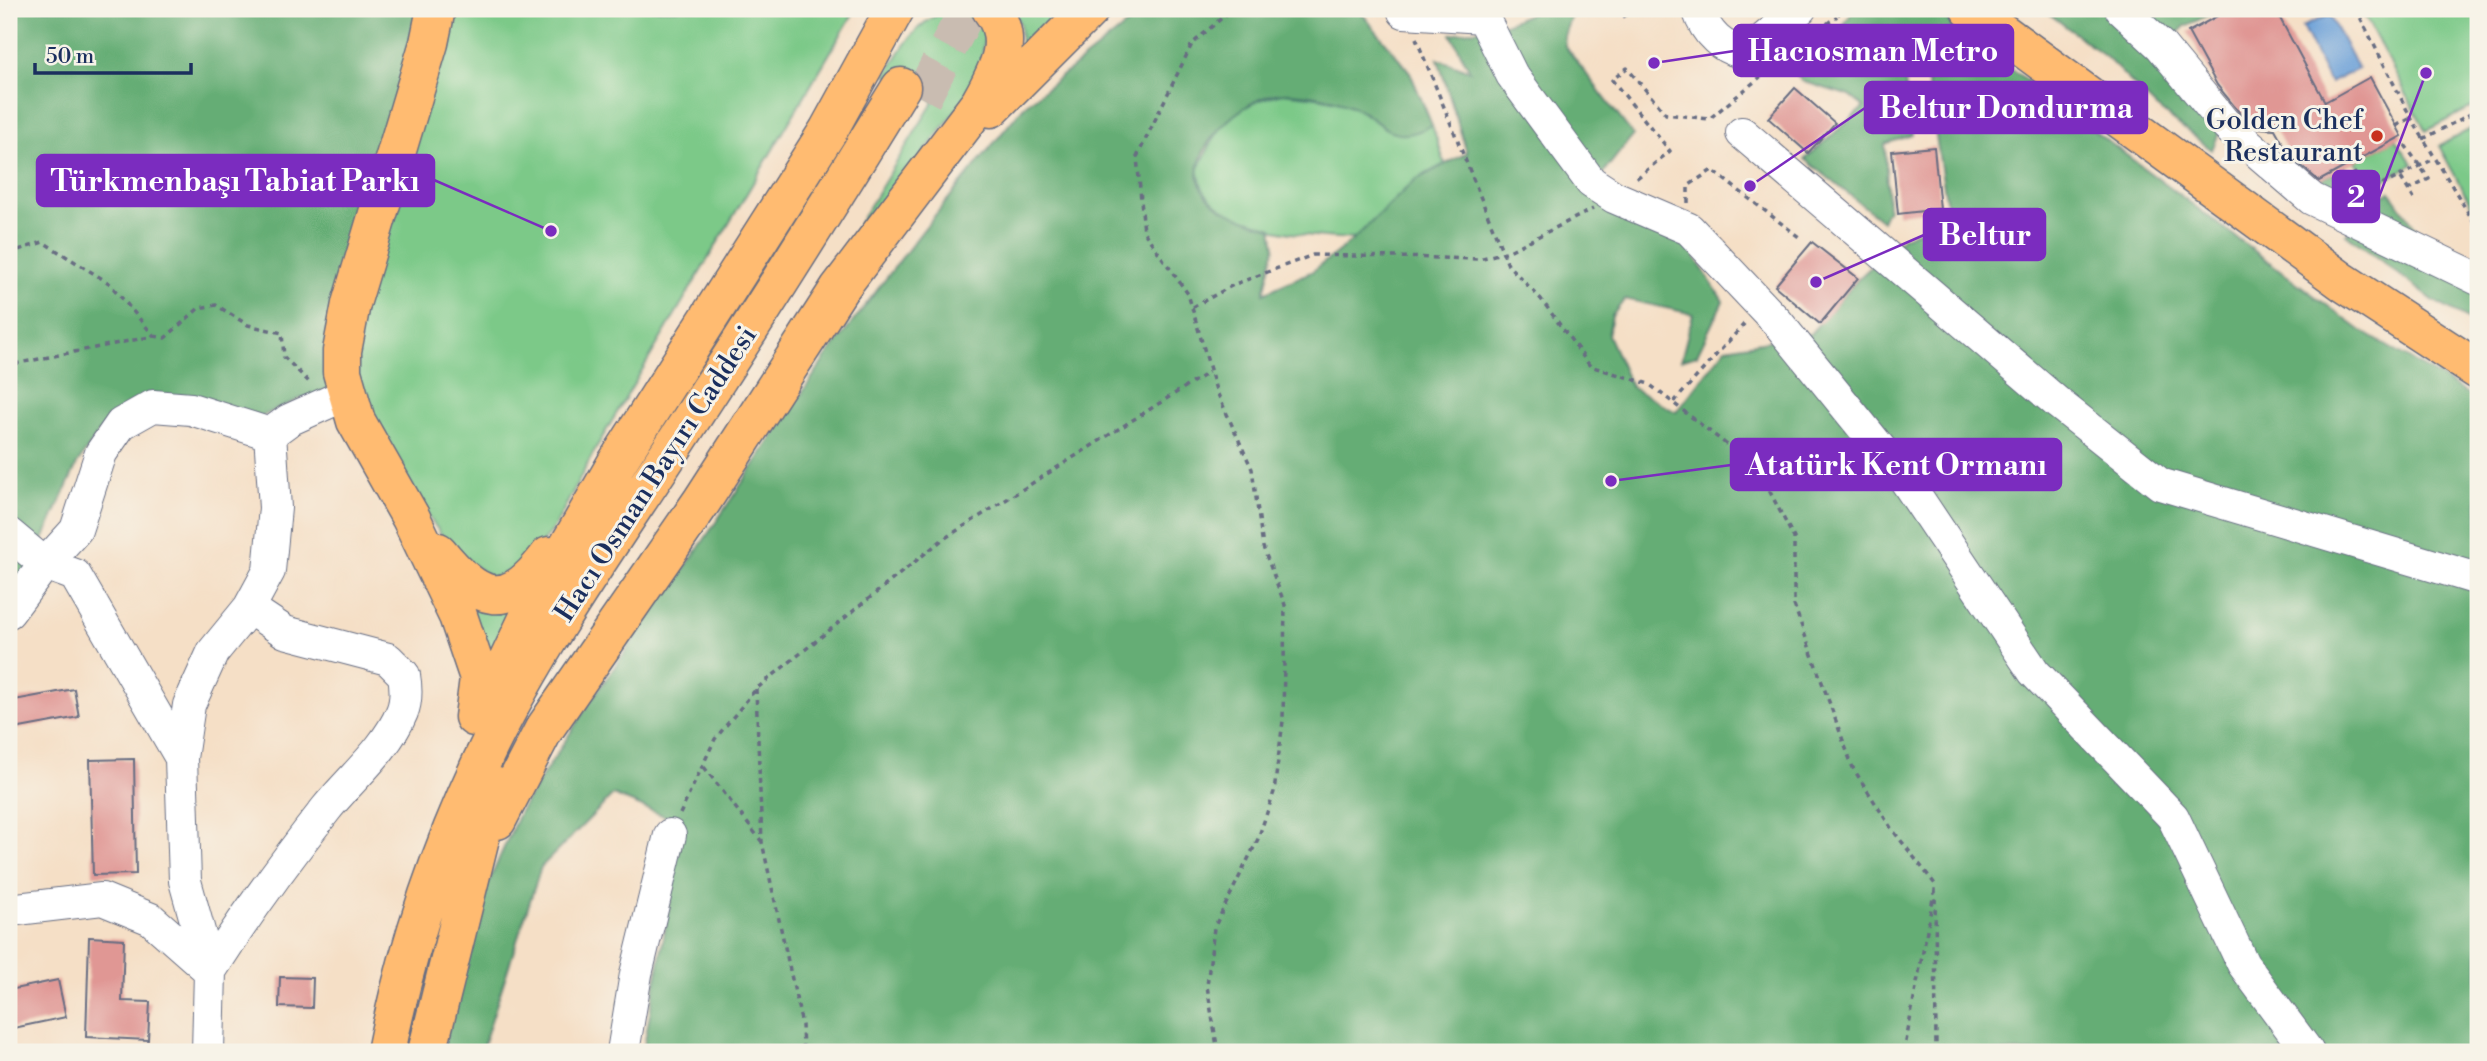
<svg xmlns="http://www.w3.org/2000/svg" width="2487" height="1061" viewBox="0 0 2487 1061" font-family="'Libre Bodoni',serif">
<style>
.green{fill:#7cc988;stroke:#4c7c73;stroke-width:2}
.forest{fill:#65ad74;stroke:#406e69;stroke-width:2}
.water{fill:#6ca0d8;stroke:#44689b;stroke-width:2}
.building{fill:#e09794}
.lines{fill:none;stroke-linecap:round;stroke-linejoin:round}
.major-tunnel{stroke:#c9bcb1;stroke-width:38;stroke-dasharray:38 19;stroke-linecap:butt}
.minor-casing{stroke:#676d82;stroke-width:34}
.major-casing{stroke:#676d82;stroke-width:41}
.path{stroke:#676d82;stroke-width:3.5;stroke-dasharray:5 5;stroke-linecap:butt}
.minor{stroke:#fff;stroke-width:32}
.major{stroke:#ffbb71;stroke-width:38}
.path-bridge{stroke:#676d82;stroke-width:3.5;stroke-dasharray:5 5;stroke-linecap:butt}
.poi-dot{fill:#c8321e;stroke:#f7f3e8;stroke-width:2.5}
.labels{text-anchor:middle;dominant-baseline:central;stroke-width:6;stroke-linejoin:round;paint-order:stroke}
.poi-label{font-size:28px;fill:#1b2f5e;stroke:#f7f3e8;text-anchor:end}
.street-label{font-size:28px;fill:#1b2f5e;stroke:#f7f3e8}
.leader{fill:none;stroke:#7b2cbf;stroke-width:2.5}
.callout-dot{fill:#7b2cbf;stroke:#f7f3e8;stroke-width:2.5}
.callout{fill:#7b2cbf;stroke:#7b2cbf;stroke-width:2.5}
.callout-label{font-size:30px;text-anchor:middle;font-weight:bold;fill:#fff}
</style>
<rect width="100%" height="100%" fill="#f7f3e8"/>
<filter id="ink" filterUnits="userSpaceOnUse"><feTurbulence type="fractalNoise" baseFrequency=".0143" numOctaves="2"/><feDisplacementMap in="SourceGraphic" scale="14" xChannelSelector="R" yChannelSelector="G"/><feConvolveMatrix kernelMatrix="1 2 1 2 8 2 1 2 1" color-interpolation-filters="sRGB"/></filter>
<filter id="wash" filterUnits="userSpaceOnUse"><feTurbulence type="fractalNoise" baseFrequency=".00686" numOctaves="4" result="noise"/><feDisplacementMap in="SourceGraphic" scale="28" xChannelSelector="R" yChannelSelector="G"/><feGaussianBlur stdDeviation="1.57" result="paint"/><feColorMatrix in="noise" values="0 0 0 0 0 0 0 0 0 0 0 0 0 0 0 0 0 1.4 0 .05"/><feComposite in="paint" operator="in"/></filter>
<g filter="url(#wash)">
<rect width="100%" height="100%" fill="#f5dfc6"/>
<!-- green -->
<path class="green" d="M 450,9 L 856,9 L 596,448 L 555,526 L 524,565 L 492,578 L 452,550 L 427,514 L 358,387 L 352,301 Z
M 1013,9 L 1056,9 L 1059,11 L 1021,47 L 1020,24 Z
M 2361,9 L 2478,9 L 2478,104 L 2426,131 Z
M 959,10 L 976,15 L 986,26 L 979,80 L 840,263 L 836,261 L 934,101 L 886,75 C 903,45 921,12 959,10 Z
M 1283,93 C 1305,96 1333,97 1353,107 C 1385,123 1393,147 1432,125 L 1445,164 L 1415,180 L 1354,239 C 1311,237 1229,231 1204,191 C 1200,185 1200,176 1198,170 C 1220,122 1231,107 1283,93 Z
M 2478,125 L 2478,218 L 2439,146 Z
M 2395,139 L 2413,164 L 2373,187 L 2355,161 Z
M 467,604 L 519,608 L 490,664 Z"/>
<!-- forest -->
<path class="forest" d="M 9,9 L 450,9 L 352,301 L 358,387 L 302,398 L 258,418 L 180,395 L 103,427 L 77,464 L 16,600 L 9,604 Z
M 1153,9 L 1360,11 L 1410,72 L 1432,125 C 1389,149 1385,121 1352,106 C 1334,98 1304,93 1284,93 C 1247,93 1180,152 1203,190 C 1218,214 1248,220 1272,228 L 1275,247 L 1264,293 L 1313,271 L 1354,239 L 1415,180 L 1467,153 L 1438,59 L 1470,71 L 1451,34 L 1500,26 L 1541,9 L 1573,9 L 1564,36 L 1565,46 L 1633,135 L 1593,186 L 1677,229 L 1723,301 L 1697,355 L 1681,360 L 1693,314 L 1625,299 L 1612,316 L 1608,335 L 1631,387 L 1676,412 L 1726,348 L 1810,334 L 1858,279 L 1903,237 L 1949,219 L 1926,73 L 1902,59 L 1912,135 L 1885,144 L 1888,208 L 1882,221 L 1805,159 L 1864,107 L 1850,96 L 1801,81 L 1794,70 L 1842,28 L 1854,9 L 1931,9 L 2360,330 L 2478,400 L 2478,1052 L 643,1052 L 673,886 L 672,819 L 613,795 L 541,867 L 481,1052 L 442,1052 L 484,893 L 520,811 L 592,699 L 698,549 L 826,357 L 923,230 L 1024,106 L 1124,27 Z
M 2043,9 L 2107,9 L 2129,26 L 2176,9 L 2222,9 L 2185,26 L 2168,43 L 2221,128 L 2212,150 L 2156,107 L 2107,58 Z
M 2287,151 L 2307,187 L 2345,167 L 2353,187 L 2324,207 L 2289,171 Z
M 2390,191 L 2426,243 L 2357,213 Z
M 2354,227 L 2478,290 L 2478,325 L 2434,301 L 2346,234 Z"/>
<!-- water -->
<path class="water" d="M 2329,15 L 2358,69 L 2330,83 L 2302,27 Z"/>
<g id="blocks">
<!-- building -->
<path class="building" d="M 2230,9 L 2275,9 L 2325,102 L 2370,77 L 2402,136 L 2319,181 L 2290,156 L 2275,129 L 2258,128 L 2239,112 L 2217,85 L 2188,32 Z
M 1795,88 L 1835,123 L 1808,153 L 1768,118 Z
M 1934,147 L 1940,209 L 1898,214 L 1892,151 Z
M 1812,242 L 1858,278 L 1820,324 L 1775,286 Z
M 74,689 L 79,717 L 9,730 L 9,701 Z
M 134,759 L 136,874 L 93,875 L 90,760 Z
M 89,937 L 124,939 L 122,1001 L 150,1002 L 148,1040 L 86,1037 Z
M 280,977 L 313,978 L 312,1008 L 279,1007 Z
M 58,980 L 66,1017 L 9,1029 L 9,990 Z"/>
</g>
</g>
<g filter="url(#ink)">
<use href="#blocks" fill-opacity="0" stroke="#676d82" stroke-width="2"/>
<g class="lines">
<!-- major-tunnel -->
<path class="major-tunnel" d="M 922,98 L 968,9"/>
<!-- minor casing -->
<g class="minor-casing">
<path id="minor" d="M 1698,9 C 1705,32 1723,52 1748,52 L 1800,9
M 2121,9 L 2161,46 L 2226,125 L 2312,199 L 2478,279
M 1404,12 L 1483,17 L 1512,75 L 1591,182 L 1614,197 L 1689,229 L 1778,323 L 1904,478 L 2034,672 L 2173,817 L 2243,964 L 2308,1052
M 1742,133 L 2059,404 L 2160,484 L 2478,579
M 9,534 L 45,564 L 75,575 L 181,758
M 9,612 L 45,564 L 76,530 L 101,453 L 121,424 L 153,406 L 191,409 L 270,434
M 9,910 L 102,899 L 151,919 L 210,971 C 246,915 285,861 326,809 C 350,779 387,749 402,712 C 407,700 406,687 404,675 L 388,659 L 285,632 L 249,608
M 208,1052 L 210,971 L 185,881 L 181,758 L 189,705 L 213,652 L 249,608 L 269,571 L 275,508 L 270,434 L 289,420 L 347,394
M 623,1052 L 636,974 L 670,835"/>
</g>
<!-- major casing -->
<g class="major-casing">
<path id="major" d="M 436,9 L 429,43 L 351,304 L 342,351 L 342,372 L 356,421 L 411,518 L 458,616 L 479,678 L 474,717
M 1970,9 L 2343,282 L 2478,370
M 991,108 L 1090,9
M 438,552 C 479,602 506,613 549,556
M 491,697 L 535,604 L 616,464 L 828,131 L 895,9
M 497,820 L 543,731 L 702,501 L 839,289 L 980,103 C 997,72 1016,40 991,9
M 386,1052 C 407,946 443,841 490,744 C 540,642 611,542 673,447 C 751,328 827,208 901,87
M 427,1052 L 480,838 L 497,787"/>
</g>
<!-- path -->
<path class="path" d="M 1306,9 L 1379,11
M 1832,9 L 1837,16 L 1842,9
M 2356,9 L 2411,118 L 2478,229
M 1618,11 L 1622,9
M 1623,17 L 1635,9
M 1811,36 L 1837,16
M 1416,38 L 1508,265 L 1541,299 L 1590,366 L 1649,384 L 1758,469 L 1794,538 L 1794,605 L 1853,768 L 1891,828 L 1935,884 L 1936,1052
M 2396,126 L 2411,118
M 2423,139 L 2478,110
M 2405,145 L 2429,179 L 2408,190
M 2354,172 L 2364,194
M 1637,178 L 1670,151 L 1612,80 L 1627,68 L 1666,114 L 1709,119 L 1764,74
M 2401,178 L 2414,199
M 2364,194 L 2434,159
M 1688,203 L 1688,186 L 1712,170 L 1799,237
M 9,253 L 43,242 L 109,283 L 154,336 L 9,365
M 154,336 L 165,338 L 199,308 L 216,305 L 248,325 L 282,333 L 284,357 L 310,383
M 1674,402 L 1745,323
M 756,689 L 762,842 L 802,1025 L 803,1052
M 704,767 L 762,842
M 680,814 L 715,739 L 756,689 L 942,540 L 1209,372
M 1218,1052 L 1207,986 L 1214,928 L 1258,839 L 1274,792 L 1283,721 L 1285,605 L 1263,547 L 1252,469 L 1216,390 L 1188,294 L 1144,232 L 1137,157 L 1192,44 L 1232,9
M 1904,1052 L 1934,893"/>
<!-- minor -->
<use href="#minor" class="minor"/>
<!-- major -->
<use href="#major" class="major"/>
<!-- path-bridge -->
<path class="path-bridge" d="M 1193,307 L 1235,284 L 1313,255 L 1479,259 L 1509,251 L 1593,209"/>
</g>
</g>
<!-- markers -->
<circle class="poi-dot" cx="2377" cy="136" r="7"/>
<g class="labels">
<!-- poi labels -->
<g class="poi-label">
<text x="2363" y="120">Golden Chef<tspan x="2363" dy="32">Restaurant</tspan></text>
</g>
<!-- street labels -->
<g class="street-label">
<text transform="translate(656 474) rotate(-57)">Hacı Osman Bayırı Caddesi</text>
</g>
</g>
<!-- callouts -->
<path class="leader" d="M1654 63L1734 51M1750 186L1865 108M551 231L434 180M2426 73L2379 197M1816 282L1924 235M1611 481L1731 465"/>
<g class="callout-dot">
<circle cx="1654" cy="63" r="7"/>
<circle cx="1750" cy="186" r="7"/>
<circle cx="551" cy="231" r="7"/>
<circle cx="2426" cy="73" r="7"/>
<circle cx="1816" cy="282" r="7"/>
<circle cx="1611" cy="481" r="7"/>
</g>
<g class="callout">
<rect x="1734" y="25" width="279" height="51" rx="7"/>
<rect x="1865" y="82" width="282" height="51" rx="7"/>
<rect x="37" y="155" width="397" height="51" rx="7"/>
<rect x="2333" y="171" width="46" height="51" rx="7"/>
<rect x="1924" y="209" width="121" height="51" rx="7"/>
<rect x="1731" y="439" width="330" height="51" rx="7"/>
</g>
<g class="callout-label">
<text x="1873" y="61">Hacıosman Metro</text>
<text x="2006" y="118">Beltur Dondurma</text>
<text x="235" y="191">Türkmenbaşı Tabiat Parkı</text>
<text x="2356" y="207">2</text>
<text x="1985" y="245">Beltur</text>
<text x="1896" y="475">Atatürk Kent Ormanı</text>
</g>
<!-- margin -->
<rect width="2487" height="1061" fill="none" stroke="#f7f3e8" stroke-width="35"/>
<!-- scale -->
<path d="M35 63v10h156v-10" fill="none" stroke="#1b2f5e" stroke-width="3.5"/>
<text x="46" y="63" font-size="21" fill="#1b2f5e" stroke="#f7f3e8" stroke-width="5" paint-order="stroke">50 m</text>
</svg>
